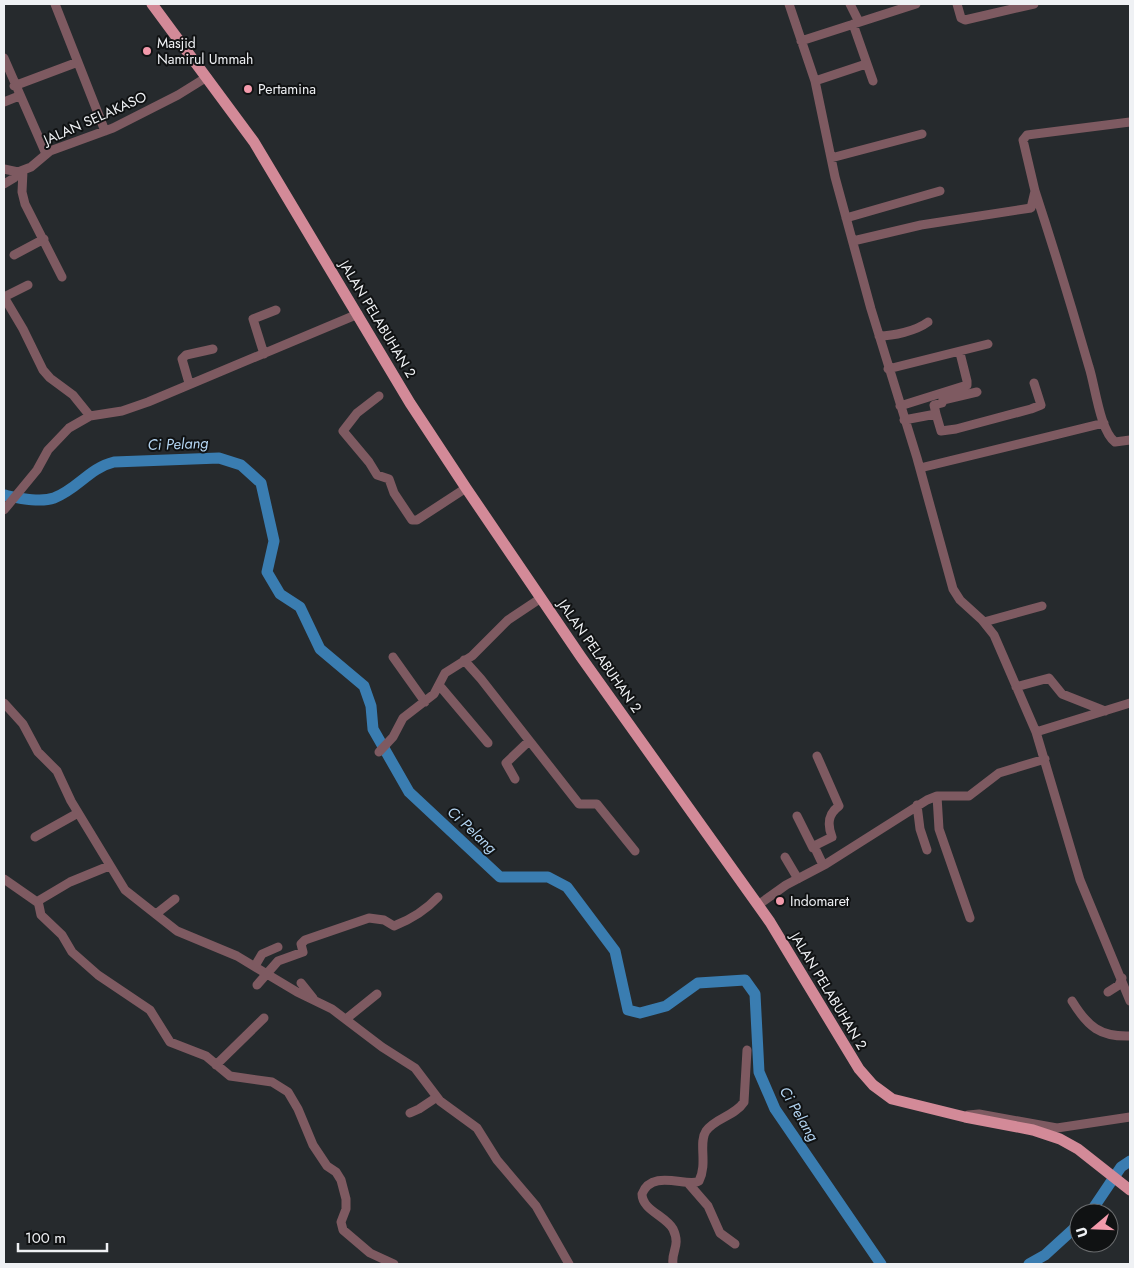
<svg xmlns="http://www.w3.org/2000/svg" width="1134" height="1268" viewBox="0 0 1134 1268" font-family="Jost,sans-serif">
<style>
.lines{fill:none;stroke-linecap:round;stroke-linejoin:round}
.river{stroke:#3a7db1;stroke-width:11}
.minor{stroke:#7e5a61;stroke-width:9}
.major{stroke:#d38a98;stroke-width:11}
.poi-dot{fill:#f39aab;stroke:#101213;stroke-width:2}
.labels{text-anchor:middle;dominant-baseline:central;stroke-width:4;stroke-linejoin:round;paint-order:stroke}
.poi-label{font-size:14px;fill:#eff1f4;stroke:#101213;text-anchor:start}
.street-label{font-size:14px;fill:#eff1f4;stroke:#101213}
.water-label{font-size:15px;font-style:italic;fill:#b3d4f1;stroke:#101213}
</style>
<rect width="100%" height="100%" fill="#262a2d"/>
<g class="lines">
<!-- river -->
<path class="river" d="M 4,495 C 19,498 40,503 54,498 C 78,489 89,468 114,462 L 219,458 L 241,465 L 261,483 L 274,541 L 267,572 L 280,594 L 300,607 L 320,649 L 364,686 L 371,706 L 373,729 L 409,792 L 500,877 L 548,877 L 567,887 L 615,951 L 628,1010 L 640,1013 L 666,1006 L 698,983 L 745,980 L 755,994 L 759,1072 L 775,1109 L 881,1264
M 1090,1213 L 1121,1167 L 1130,1161
M 1029,1264 L 1045,1255 L 1079,1224"/>
<!-- minor -->
<path class="minor" d="M 55,4 L 105,131
M 789,4 L 815,81 L 835,177 L 871,309 L 917,458 L 953,589 L 960,600 L 982,620 L 994,635 L 1036,732 L 1080,880 L 1130,1001
M 850,4 L 859,22
M 957,4 L 961,18 L 965,20 L 1034,4
M 853,24 L 873,81
M 801,41 L 916,4
M 4,58 L 46,154
M 815,81 L 866,64
M 14,86 L 78,62
M 4,102 L 19,96
M 831,158 L 922,134
M 4,169 L 18,172 L 31,167 L 50,151 L 113,128 L 178,95 L 207,77
M 23,171 L 22,192 L 25,204 L 62,277
M 4,184 L 14,178 L 18,172
M 1035,191 L 1023,140 L 1027,135 L 1130,122
M 846,218 L 940,191
M 853,241 L 921,225 L 1031,208 L 1035,191 C 1054,249 1072,308 1089,367 C 1095,385 1100,431 1115,442 L 1130,440
M 14,255 L 44,239
M 4,297 L 23,329 L 43,370 L 50,378 L 73,395 L 90,416
M 4,297 L 28,285
M 879,336 C 893,336 916,331 928,322
M 264,354 L 253,319 L 276,310
M 888,369 L 988,344
M 189,383 L 182,359 L 186,355 L 213,349
M 379,396 L 357,413 L 343,431 L 369,462 L 377,475 L 389,479 L 394,493 L 412,520 L 417,520 L 466,488
M 900,406 L 967,385 L 967,381 L 960,353
M 936,414 L 941,431 L 956,429 L 1031,409 L 1041,405 L 1034,383
M 904,420 L 936,414 L 934,405 L 942,403 L 943,400 L 977,392
M 920,468 L 1104,423
M 4,510 L 37,470 L 48,450 L 69,428 L 90,416 L 122,411 L 148,402 L 358,314
M 984,622 L 1042,606
M 393,657 L 425,702
M 464,660 L 481,679 L 579,804 L 597,804 L 635,851
M 439,685 L 488,743
M 1016,687 L 1049,678 L 1062,694 L 1105,711
M 4,703 L 23,724 L 38,752 L 57,771 L 71,801 L 125,890 L 177,931 L 237,956 L 297,992 L 332,1009 L 382,1047 L 415,1068 L 440,1101 L 477,1128 L 497,1160 L 536,1206 L 569,1264
M 1036,732 L 1130,703
M 379,752 L 393,737 L 403,718 L 434,694 L 445,673 L 472,656 L 508,620 L 541,598
M 817,756 L 839,806 C 828,814 827,824 832,837 L 814,846 L 823,865
M 515,779 L 506,763 L 529,741
M 937,796 L 939,829 L 970,918
M 917,805 L 920,829 L 927,850
M 797,816 L 813,848
M 35,837 L 78,813
M 785,857 L 798,879
M 109,866 L 70,882 L 38,901 L 41,915 L 62,935 L 72,952 L 98,975 L 150,1010 L 170,1042 L 206,1056 L 230,1076 L 272,1082 L 288,1092 L 298,1109 L 313,1145 L 327,1166 L 336,1172 L 341,1180 L 346,1199 L 346,1209 L 341,1222 L 343,1230 L 370,1253 L 394,1264
M 4,879 L 37,902
M 758,905 L 786,885 L 826,864 L 927,800 L 937,796 L 969,796 L 999,773 L 1045,759
M 156,914 L 175,899
M 255,966 L 262,954 L 278,947
M 301,983 L 313,998
M 257,985 L 278,961 L 303,952 L 301,944 L 305,940 L 369,918 L 384,920 L 394,926 C 412,919 425,911 438,897
M 1108,992 L 1119,985 L 1122,978
M 1072,1001 C 1088,1027 1100,1037 1130,1036
M 346,1019 L 377,994
M 216,1065 L 264,1018
M 410,1113 L 419,1109 L 437,1097
M 968,1115 L 979,1114 L 1057,1128 L 1130,1117
M 688,1183 L 708,1206 L 720,1233 L 735,1244
M 673,1264 C 671,1251 681,1246 673,1229 C 666,1216 642,1210 642,1194 C 652,1168 688,1188 699,1181 C 708,1163 698,1143 706,1131 C 715,1118 735,1116 744,1102 L 747,1050"/>
<!-- major -->
<path class="major" d="M 152,4 L 254,142 L 410,403 L 466,488 L 581,657 L 770,922 L 859,1069 L 873,1085 L 892,1099 L 965,1117 L 1033,1130 L 1060,1139 L 1078,1149 L 1130,1190"/>
</g>
<!-- markers -->
<g class="poi-dot">
<circle cx="147" cy="51" r="5"/>
<circle cx="248" cy="89" r="5"/>
<circle cx="780" cy="901" r="5"/>
</g>
<g class="labels">
<!-- poi labels -->
<g class="poi-label">
<text x="157" y="43">Masjid<tspan x="157" dy="16">Namirul Ummah</tspan></text>
<text x="258" y="89">Pertamina</text>
<text x="790" y="901">Indomaret</text>
</g>
<!-- street labels -->
<g class="street-label">
<text transform="translate(95 118) rotate(-24)">JALAN SELAKASO</text>
<text transform="translate(378 319) rotate(59)">JALAN PELABUHAN 2</text>
<text transform="translate(600 656) rotate(55)">JALAN PELABUHAN 2</text>
<text transform="translate(829 991) rotate(59)">JALAN PELABUHAN 2</text>
</g>
<!-- water labels -->
<g class="water-label">
<text transform="translate(178 444) rotate(-2)">Ci Pelang</text>
<text transform="translate(472 830) rotate(43)">Ci Pelang</text>
<text transform="translate(799 1114) rotate(59)">Ci Pelang</text>
</g>
</g>
<!-- border -->
<rect width="1134" height="1268" fill="none" stroke="#eff1f4" stroke-width="10"/>
<!-- north arrow -->
<g transform="translate(1094 1228) rotate(251)"><circle r="24" fill="#101213" stroke="#696b6d"/>
<path d="M0-4L9 19L0 12L-9 19Z" fill="#f39aab"/>
<text y="-8" font-size="14" font-weight="bold" text-anchor="middle" fill="#eff1f4">U</text>
</g>
<!-- scale -->
<path d="M18 1243v8h89v-8" fill="none" stroke="#eff1f4" stroke-width="2.5"/>
<text x="25" y="1243" font-size="15" fill="#eff1f4" stroke="#101213" stroke-width="4" paint-order="stroke">100 m</text>
</svg>
